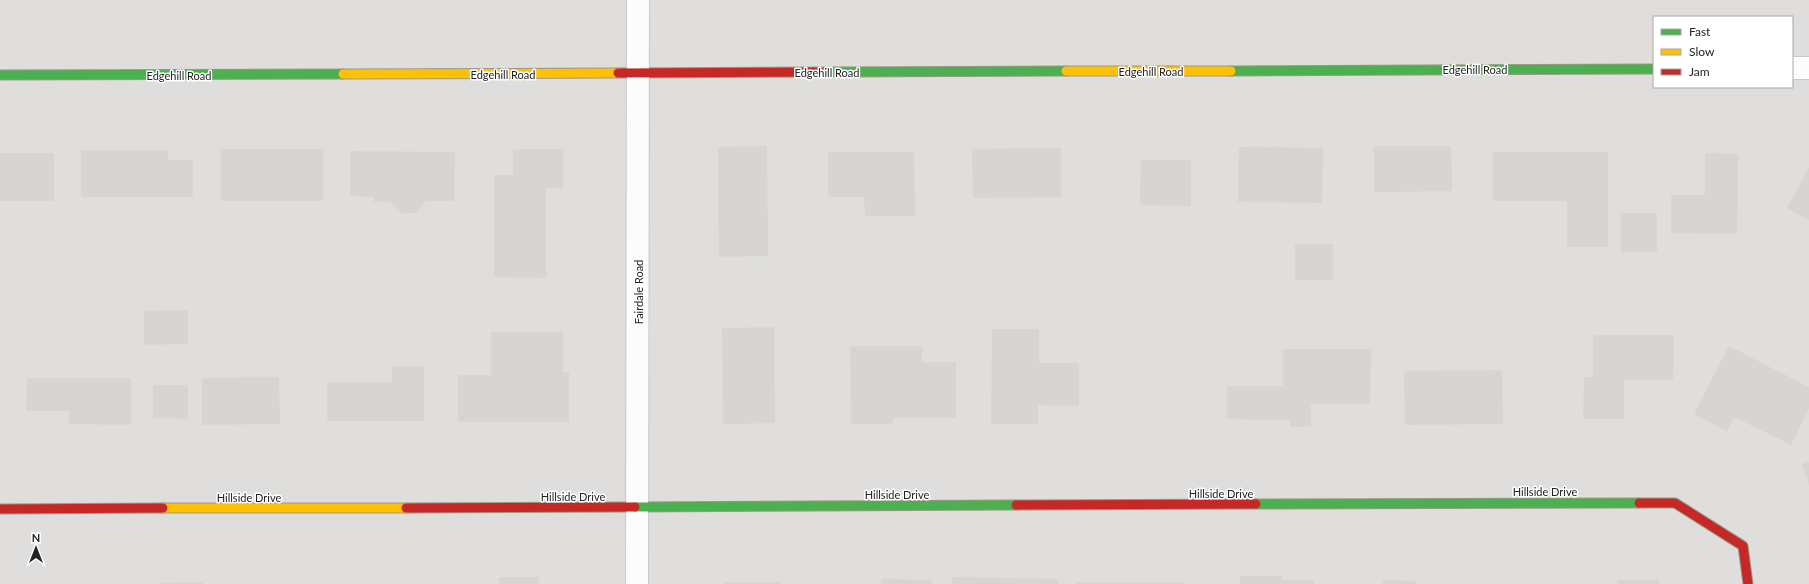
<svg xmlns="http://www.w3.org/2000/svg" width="1809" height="584" viewBox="0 0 1809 584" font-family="Lato,sans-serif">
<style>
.residential{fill:#dfdedc;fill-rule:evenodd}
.building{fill:#d7d4d2}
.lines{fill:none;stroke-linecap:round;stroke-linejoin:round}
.street-casing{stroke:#c9c8c7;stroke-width:24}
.fast-casing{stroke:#999a82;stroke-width:11}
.slow-casing{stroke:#999a82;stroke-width:11}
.jam-casing{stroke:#999a82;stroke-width:11}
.street{stroke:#fdfcfc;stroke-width:22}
.fast{stroke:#4caf50;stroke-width:9}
.slow{stroke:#ffc107;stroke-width:9}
.jam{stroke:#c62828;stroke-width:9}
.labels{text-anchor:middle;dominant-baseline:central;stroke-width:3;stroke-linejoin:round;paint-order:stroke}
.street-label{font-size:11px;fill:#222;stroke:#fff}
</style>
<rect width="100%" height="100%" fill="#f0eeeb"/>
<!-- residential -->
<path class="residential" d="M 0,0 L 1809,0 L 1809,584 L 0,584 ZM 1654,17 L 1792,17 L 1792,87 L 1654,87 Z"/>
<!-- building -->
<path class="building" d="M 767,146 L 768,256 L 719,257 L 718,147 Z
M 1374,146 L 1451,146 L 1452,191 L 1374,192 Z
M 1239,147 L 1323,148 L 1322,203 L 1238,202 Z
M 1061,148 L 1061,197 L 973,198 L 972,149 Z
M 221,149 L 323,149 L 323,201 L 221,201 Z
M 513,149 L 563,149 L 563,188 L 546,188 L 546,278 L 494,277 L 494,175 L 513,175 Z
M 81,150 L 168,150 L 168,160 L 193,160 L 193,197 L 81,197 Z
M 350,151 L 455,152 L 454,201 L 426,201 L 416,213 L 402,213 L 390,202 L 374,202 L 374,197 L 350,196 Z
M 828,152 L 914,152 L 915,216 L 865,216 L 864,197 L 828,197 Z
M 1493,152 L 1608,152 L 1608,247 L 1567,247 L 1567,201 L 1493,201 Z
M 0,153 L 54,153 L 54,201 L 0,201 Z
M 1705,153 L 1738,154 L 1737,234 L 1671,233 L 1671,195 L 1705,195 Z
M 1141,160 L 1191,160 L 1191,206 L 1140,205 Z
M 1809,167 L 1809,220 L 1787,208 Z
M 1621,213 L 1657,213 L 1657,252 L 1621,252 Z
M 1295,244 L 1333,244 L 1333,280 L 1295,280 Z
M 188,310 L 188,344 L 144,345 L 144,311 Z
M 774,327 L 775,423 L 723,424 L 722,328 Z
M 992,329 L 1039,329 L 1039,363 L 1079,363 L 1079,406 L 1038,405 L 1038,424 L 991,424 Z
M 491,332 L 563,332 L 563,372 L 569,372 L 569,422 L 458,422 L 458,375 L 491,375 Z
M 1593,335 L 1674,335 L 1673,380 L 1624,380 L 1624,419 L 1583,419 L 1584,377 L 1593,377 Z
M 850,346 L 922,346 L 922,362 L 956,362 L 956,418 L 893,418 L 893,424 L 851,424 Z
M 1729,346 L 1809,387 L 1809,408 L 1791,445 L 1734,417 L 1727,431 L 1694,414 Z
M 1283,349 L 1371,349 L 1370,404 L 1311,404 L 1311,427 L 1290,427 L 1290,420 L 1227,419 L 1227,386 L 1283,386 Z
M 392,366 L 424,366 L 424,421 L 327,421 L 327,382 L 392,382 Z
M 1502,370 L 1503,424 L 1405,425 L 1404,371 Z
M 279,377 L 280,424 L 202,425 L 202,378 Z
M 27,378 L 131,378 L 131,425 L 69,424 L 69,411 L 26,411 Z
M 153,385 L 188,385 L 188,419 L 153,418 Z
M 1809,462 L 1809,485 L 1802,464 Z
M 1240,576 L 1282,576 L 1282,580 L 1314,580 L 1314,584 L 1240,584 Z
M 499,577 L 539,577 L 539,584 L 499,584 Z
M 952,577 L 1058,579 L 1058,584 L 952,584 Z
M 881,579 L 932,580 L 932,584 L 881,584 Z
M 1383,580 L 1417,581 L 1417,584 L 1383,584 Z
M 1617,580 L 1659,580 L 1659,584 L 1617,584 Z
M 203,582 L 203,584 L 159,584 L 159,583 Z
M 724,582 L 781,582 L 781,584 L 724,584 Z
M 1076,582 L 1184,582 L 1184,584 L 1076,584 Z"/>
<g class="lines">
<!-- street casing -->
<g class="street-casing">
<path id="street" d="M 1792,68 L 1809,68
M 637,584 L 638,0"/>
</g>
<!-- fast casing -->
<g class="fast-casing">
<path id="fast" d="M 1231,71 L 1654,69
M 828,72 L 1066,71
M 0,75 L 343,74
M 1256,504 L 1639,503
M 635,507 L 1016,505"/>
</g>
<!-- slow casing -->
<g class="slow-casing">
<path id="slow" d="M 1066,71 L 1231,71
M 343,74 L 618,73
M 163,508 L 406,508"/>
</g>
<!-- jam casing -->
<g class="jam-casing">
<path id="jam" d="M 618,73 L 828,72
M 1639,503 L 1675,503 L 1743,546 L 1748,584
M 1016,505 L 1256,504
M 406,508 L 635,507
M 0,509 L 163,508"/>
</g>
<!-- street -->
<use href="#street" class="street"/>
<!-- fast -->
<use href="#fast" class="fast"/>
<!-- slow -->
<use href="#slow" class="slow"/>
<!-- jam -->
<use href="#jam" class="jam"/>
</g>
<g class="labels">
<!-- street labels -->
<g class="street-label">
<text x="1475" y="69">Edgehill Road</text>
<text x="1151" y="71">Edgehill Road</text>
<text x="827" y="72">Edgehill Road</text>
<text x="503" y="74">Edgehill Road</text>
<text x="179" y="75">Edgehill Road</text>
<text transform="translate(638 292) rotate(-90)">Fairdale Road</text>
<text x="1545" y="491">Hillside Drive</text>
<text x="1221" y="493">Hillside Drive</text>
<text x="897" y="494">Hillside Drive</text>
<text x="573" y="496">Hillside Drive</text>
<text x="249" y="497">Hillside Drive</text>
</g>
</g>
<!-- legend -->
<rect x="1653" y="16" width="140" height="72" fill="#ffffff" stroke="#a7a7a7"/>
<rect x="1661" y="29" width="20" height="6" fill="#4caf50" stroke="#a7a7a7"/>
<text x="1689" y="36" font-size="12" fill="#222222">Fast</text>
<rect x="1661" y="49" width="20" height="6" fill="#ffc107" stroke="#a7a7a7"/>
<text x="1689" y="56" font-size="12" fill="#222222">Slow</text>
<rect x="1661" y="69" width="20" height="6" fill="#c62828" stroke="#a7a7a7"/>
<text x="1689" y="76" font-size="12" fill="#222222">Jam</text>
<!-- north arrow -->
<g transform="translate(36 548)" stroke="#ffffff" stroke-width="3" paint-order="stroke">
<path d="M0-3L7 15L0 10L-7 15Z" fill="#222222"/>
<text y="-6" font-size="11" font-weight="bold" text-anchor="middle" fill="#222222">N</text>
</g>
</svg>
